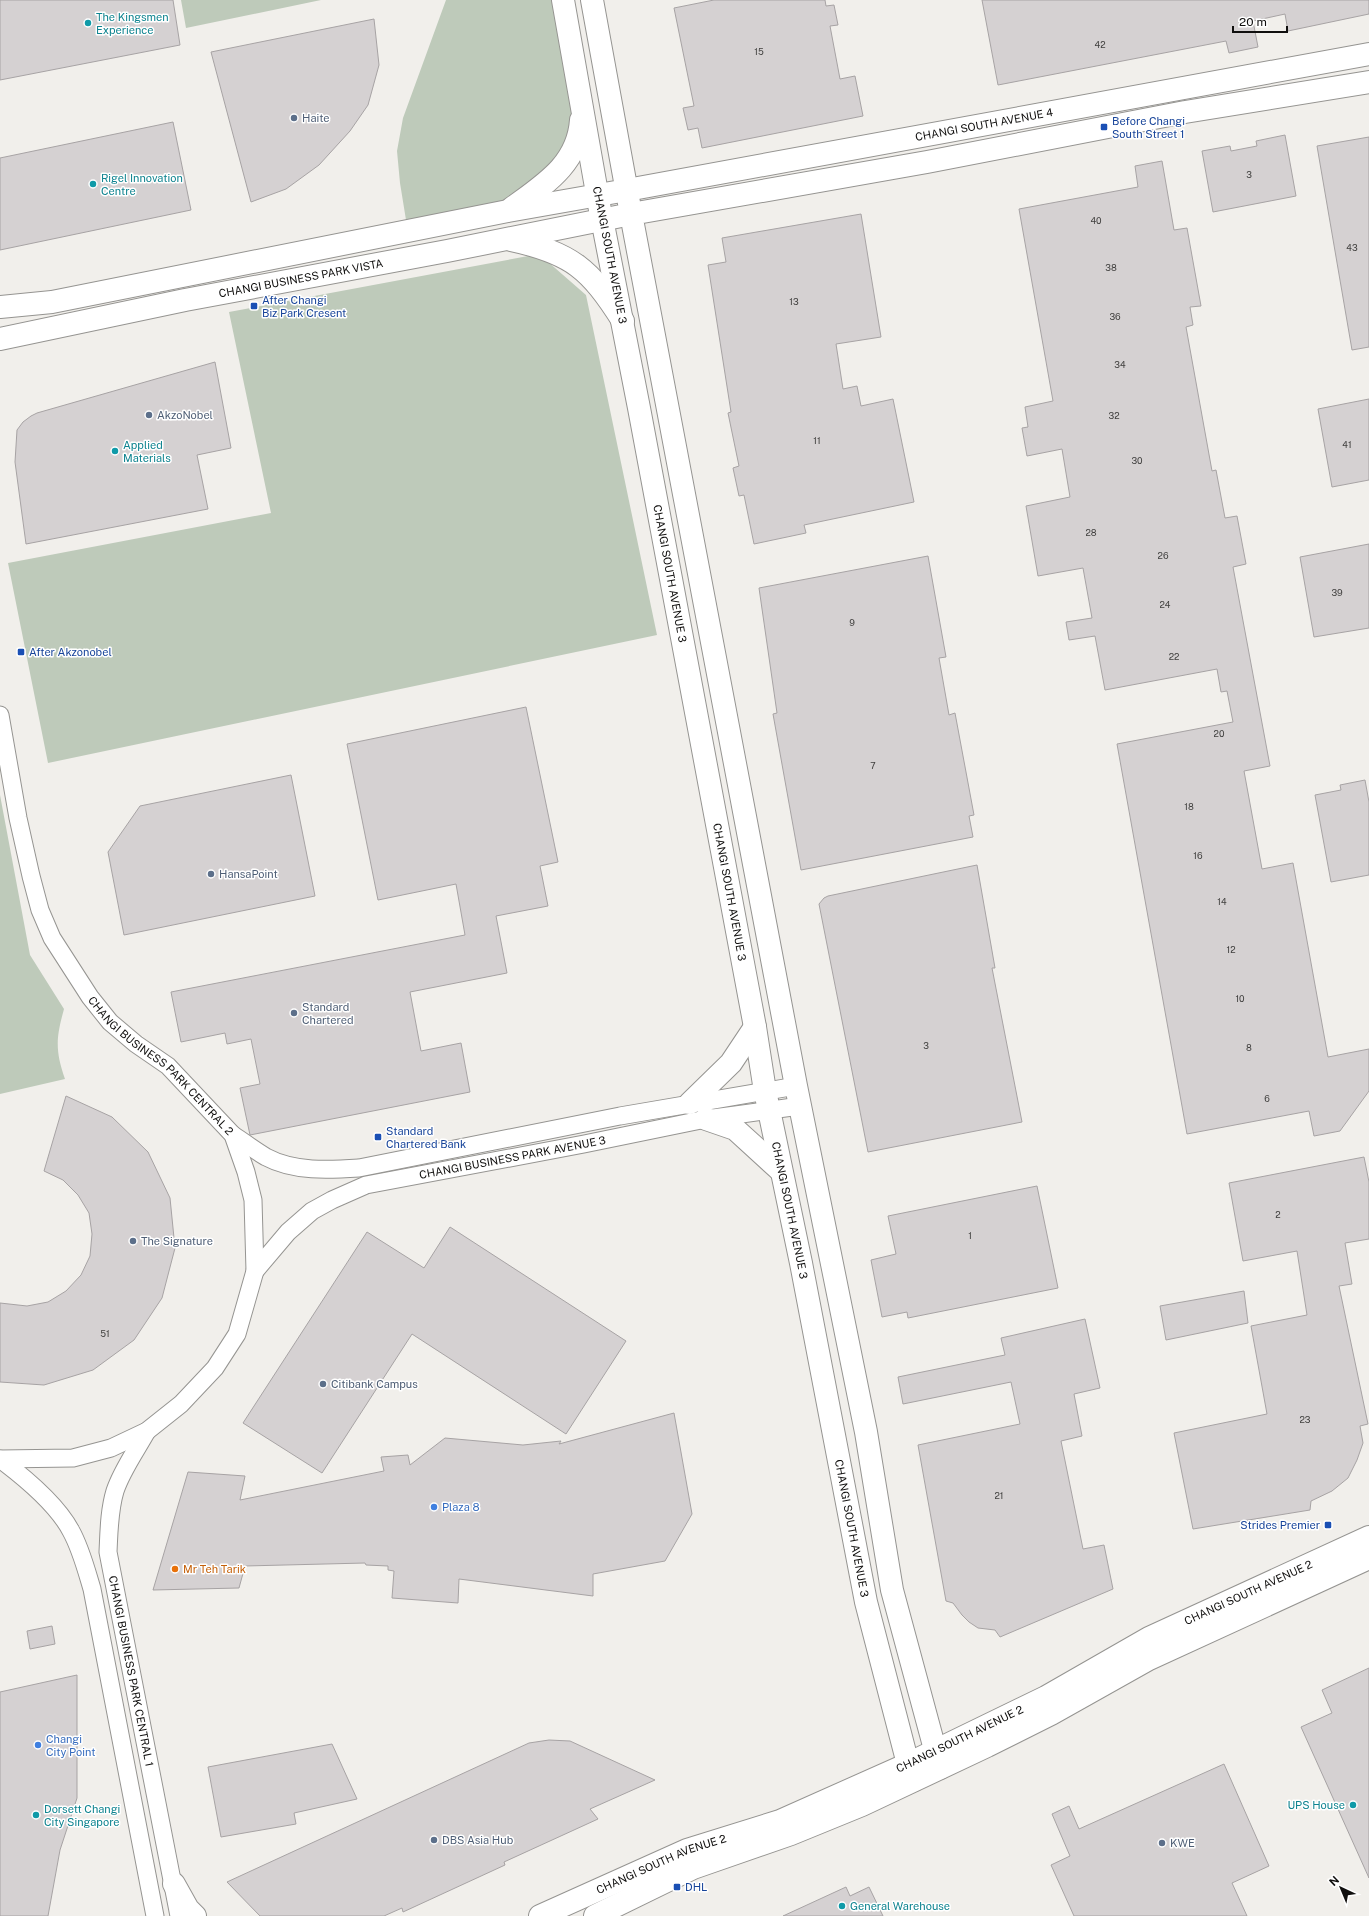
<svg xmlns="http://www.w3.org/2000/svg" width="1369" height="1916" viewBox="0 0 1369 1916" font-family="'Public Sans',sans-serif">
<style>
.green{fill:#becaba}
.building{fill:#d5d1d2;stroke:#a7a3a4}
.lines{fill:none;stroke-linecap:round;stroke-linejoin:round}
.minor-casing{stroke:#959491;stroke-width:19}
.tertiary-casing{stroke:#959491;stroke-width:24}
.secondary-casing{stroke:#959491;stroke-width:24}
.minor{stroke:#fff;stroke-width:17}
.tertiary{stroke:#fff;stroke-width:22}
.secondary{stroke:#fff;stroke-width:22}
.culture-dot{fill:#0f9aa8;stroke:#fff;stroke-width:1.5}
.service-dot{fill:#5c6f8a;stroke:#fff;stroke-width:1.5}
.transit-dot{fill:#1a4fb4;stroke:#fff;stroke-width:1.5}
.shop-dot{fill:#3f7fe0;stroke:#fff;stroke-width:1.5}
.food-dot{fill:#e8710a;stroke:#fff;stroke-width:1.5}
.labels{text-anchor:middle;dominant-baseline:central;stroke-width:3;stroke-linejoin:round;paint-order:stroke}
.number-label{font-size:9px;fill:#41403f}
.culture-label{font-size:11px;fill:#0d838f;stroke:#fff;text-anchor:start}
.service-label{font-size:11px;fill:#4e5e75;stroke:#fff;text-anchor:start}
.transit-label{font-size:11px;fill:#164399;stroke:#fff;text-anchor:start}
.street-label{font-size:11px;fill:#100f0e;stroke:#fff}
.shop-label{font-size:11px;fill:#366cbe;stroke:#fff;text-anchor:start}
.food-label{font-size:11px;fill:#c56008;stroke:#fff;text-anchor:start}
</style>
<rect width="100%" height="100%" fill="#f1efeb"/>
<!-- green -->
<path class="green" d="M 181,0 L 321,0 L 186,28 Z
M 446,0 L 562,0 L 580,134 L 508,211 L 411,231 L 406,220 L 400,183 L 397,151 L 403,118 Z
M 539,254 L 586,295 L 657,635 L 48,763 L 8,563 L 271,513 L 229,312 Z
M 0,795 L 30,955 L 64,1009 C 56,1038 55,1050 65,1079 L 0,1094 Z"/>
<!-- building -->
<path class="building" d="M 0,0 L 173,0 L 180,45 L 0,80 Z
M 714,0 L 825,0 L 826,6 L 834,5 L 838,25 L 830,26 L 840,79 L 855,76 L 863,116 L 702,148 L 698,128 L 688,130 L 683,108 L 694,106 L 674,8 Z
M 982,0 L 1369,0 L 1369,14 L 1288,31 L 1285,14 L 1253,21 L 1258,47 L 1229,53 L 1226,41 L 998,85 Z
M 374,19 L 379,65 L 368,105 L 350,131 L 319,165 L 286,189 L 251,202 L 211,52 Z
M 173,122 L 191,210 L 0,250 L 0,158 Z
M 1285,135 L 1296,196 L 1213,212 L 1202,151 L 1230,146 L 1231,151 L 1257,146 L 1256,141 Z
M 1369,137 L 1369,347 L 1352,350 L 1317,146 Z
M 1162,161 L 1174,230 L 1187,228 L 1201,306 L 1190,307 L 1193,325 L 1186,327 L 1212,471 L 1216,470 L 1225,518 L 1237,516 L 1246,564 L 1233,567 L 1270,766 L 1244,771 L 1262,869 L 1293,863 L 1328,1057 L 1369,1049 L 1369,1091 L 1340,1131 L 1314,1136 L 1309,1111 L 1187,1134 L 1117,744 L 1233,722 L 1227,691 L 1221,692 L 1217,669 L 1105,690 L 1095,636 L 1069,640 L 1066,622 L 1092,618 L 1083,568 L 1038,576 L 1026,506 L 1070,497 L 1062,449 L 1027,456 L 1022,428 L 1028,427 L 1025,407 L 1053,401 L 1019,209 L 1138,187 L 1135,166 Z
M 861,214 L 881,337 L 836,344 L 843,389 L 857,386 L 861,406 L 893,399 L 914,502 L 804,525 L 806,533 L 754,544 L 744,495 L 739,496 L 733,468 L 739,466 L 728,413 L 731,412 L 708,265 L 726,262 L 722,238 Z
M 215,362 L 231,448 L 197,455 L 208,509 L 26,544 L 15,462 L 17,430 L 23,422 L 31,416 L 37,413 Z
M 1369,399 L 1369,480 L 1332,487 L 1318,409 Z
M 1369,544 L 1369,628 L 1314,637 L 1300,557 Z
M 928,556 L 946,657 L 939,658 L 949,715 L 955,713 L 974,815 L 969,816 L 973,837 L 801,870 L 773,714 L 777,713 L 759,588 Z
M 526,707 L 558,862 L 540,866 L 548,906 L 496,916 L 507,973 L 410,992 L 421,1051 L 461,1043 L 470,1092 L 250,1135 L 240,1088 L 260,1084 L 251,1039 L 227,1044 L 225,1033 L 181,1042 L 171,992 L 465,935 L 456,884 L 378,900 L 347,744 Z
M 291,775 L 315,896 L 124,935 L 108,852 L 140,806 Z
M 1365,780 L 1369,802 L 1369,875 L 1331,882 L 1315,795 L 1341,790 L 1340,785 Z
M 977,865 L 995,968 L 992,968 L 1022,1122 L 868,1152 L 819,904 L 824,898 L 828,896 Z
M 66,1096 L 112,1117 L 148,1152 L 170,1198 L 175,1248 L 162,1298 L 134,1340 L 93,1370 L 44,1385 L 0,1382 L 0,1303 L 27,1306 L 48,1302 L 66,1291 L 81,1275 L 90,1256 L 92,1234 L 89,1213 L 78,1195 L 63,1180 L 44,1171 Z
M 1364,1157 L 1369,1182 L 1369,1239 L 1345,1243 L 1352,1284 L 1339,1286 L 1368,1424 L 1360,1426 L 1363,1443 L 1357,1460 L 1348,1478 L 1332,1491 L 1311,1501 L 1310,1510 L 1193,1529 L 1174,1433 L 1267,1414 L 1251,1326 L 1307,1315 L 1297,1251 L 1243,1261 L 1229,1183 Z
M 1037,1186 L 1058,1288 L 908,1318 L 907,1312 L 882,1317 L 871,1260 L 896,1254 L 888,1216 Z
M 450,1227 L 626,1341 L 566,1434 L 412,1334 L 322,1473 L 243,1423 L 367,1232 L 424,1268 Z
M 1244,1291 L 1248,1323 L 1166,1340 L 1160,1306 Z
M 1085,1319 L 1100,1388 L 1074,1394 L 1082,1436 L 1061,1441 L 1083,1549 L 1104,1545 L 1113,1589 L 1000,1637 L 995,1630 L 978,1628 L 969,1622 L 962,1615 L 953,1603 L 946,1601 L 918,1445 L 1020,1424 L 1011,1382 L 903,1404 L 898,1377 L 1005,1355 L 1001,1338 Z
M 674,1413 L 692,1514 L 665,1561 L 593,1574 L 593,1596 L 459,1579 L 458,1603 L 392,1598 L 394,1571 L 388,1570 L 388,1566 L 366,1565 L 365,1563 L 245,1566 L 239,1588 L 153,1590 L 188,1472 L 245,1476 L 240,1500 L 384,1471 L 381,1457 L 408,1455 L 410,1465 L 445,1438 L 523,1445 L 561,1441 L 559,1444 Z
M 52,1626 L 55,1644 L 30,1649 L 27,1631 Z
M 1369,1668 L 1369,1878 L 1301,1727 L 1332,1713 L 1322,1690 Z
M 77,1675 L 77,1798 L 60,1850 L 48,1916 L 0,1916 L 0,1692 Z
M 549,1740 L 570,1741 L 655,1780 L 590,1809 L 598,1819 L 504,1862 L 505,1865 L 403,1912 L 402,1908 L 384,1916 L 260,1916 L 227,1882 L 529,1743 Z
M 332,1744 L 357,1799 L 294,1813 L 296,1824 L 221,1837 L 208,1767 Z
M 1224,1764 L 1269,1866 L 1232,1883 L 1247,1916 L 1074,1916 L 1051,1865 L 1070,1856 L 1052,1814 L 1069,1806 L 1079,1829 Z
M 846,1887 L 850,1896 L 869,1887 L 883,1916 L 783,1916 Z"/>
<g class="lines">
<!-- minor casing -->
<g class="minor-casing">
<g id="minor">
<path id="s1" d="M 0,715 L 18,818 L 31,876 L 40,910 L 52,938 L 90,997 L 110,1022 L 136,1044 L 168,1066 L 233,1135 L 246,1172 L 253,1200 L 255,1271 L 237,1334 L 215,1368 L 181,1404 L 147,1431 L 111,1448 L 73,1458 L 0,1459"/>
<path d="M 233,1135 C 244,1142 254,1150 266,1157 C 294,1172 329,1170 359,1168 L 620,1116 L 796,1086"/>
<path id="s2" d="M 255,1271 L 288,1232 L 312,1211 L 332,1200 L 366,1185 L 584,1144 L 706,1119 L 800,1106"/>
<path id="s3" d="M 147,1431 C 136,1451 122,1470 115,1491 C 109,1511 109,1532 108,1552 L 179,1916"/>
<path d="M 0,1459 C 24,1477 57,1504 71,1531 C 81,1549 86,1569 92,1589 L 155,1916"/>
</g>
</g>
<!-- tertiary casing -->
<g class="tertiary-casing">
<g id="tertiary">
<path id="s4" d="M 627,190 L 1369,54"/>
<path id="s5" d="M 602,219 L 639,408 L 755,1027 L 765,1091 L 801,1263 L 866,1602 L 908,1764 L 914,1780"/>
<path d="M 690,1103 L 731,1063 L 755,1027"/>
<path d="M 706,1119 L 735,1129 L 781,1171"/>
<path d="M 940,1768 L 892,1590 L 866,1432 L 796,1086 L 631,214 L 927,162 L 1185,112 L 1369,82"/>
<path d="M 174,1884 L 188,1909 L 195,1916"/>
<path id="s6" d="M 540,1916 L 687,1850 L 780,1821 L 908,1764 L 1046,1697 L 1149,1638 L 1369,1537"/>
<path d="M 595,1916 L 693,1868 L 791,1834 L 862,1805 L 987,1746 L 1051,1714 L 1149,1659 L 1369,1558"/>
</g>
</g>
<!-- secondary casing -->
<g class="secondary-casing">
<g id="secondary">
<path d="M 563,0 L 600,210"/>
<path d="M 512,208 C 545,184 578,164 581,120"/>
<path d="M 511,240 C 572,253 590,269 623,321"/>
<path d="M 0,307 L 52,302 L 508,211 L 627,190"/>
<path id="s7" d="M 0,339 L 185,300 L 447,251 L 631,214 L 592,0"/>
</g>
</g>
<!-- minor -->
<use href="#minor" class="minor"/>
<!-- tertiary -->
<use href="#tertiary" class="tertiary"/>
<!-- secondary -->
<use href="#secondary" class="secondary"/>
</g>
<!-- markers -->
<g class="culture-dot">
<circle cx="88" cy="23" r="4"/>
<circle cx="93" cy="184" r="4"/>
<circle cx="115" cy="451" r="4"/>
<circle cx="1353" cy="1805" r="4"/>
<circle cx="36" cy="1815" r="4"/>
<circle cx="842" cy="1906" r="4"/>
</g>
<g class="service-dot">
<circle cx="294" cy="118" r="4"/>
<circle cx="149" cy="415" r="4"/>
<circle cx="211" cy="874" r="4"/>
<circle cx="294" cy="1013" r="4"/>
<circle cx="133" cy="1241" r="4"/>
<circle cx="323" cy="1384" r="4"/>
<circle cx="434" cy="1840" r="4"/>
<circle cx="1162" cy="1843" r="4"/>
</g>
<g class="transit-dot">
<rect x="1100" y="123" width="8" height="8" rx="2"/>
<rect x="250" y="302" width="8" height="8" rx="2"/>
<rect x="17" y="648" width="8" height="8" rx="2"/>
<rect x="374" y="1133" width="8" height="8" rx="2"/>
<rect x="1324" y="1521" width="8" height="8" rx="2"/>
<rect x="673" y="1883" width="8" height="8" rx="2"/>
</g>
<g class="shop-dot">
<circle cx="434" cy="1507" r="4"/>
<circle cx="38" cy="1745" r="4"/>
</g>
<circle class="food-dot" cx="175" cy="1569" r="4"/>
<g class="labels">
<!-- number labels -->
<g class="number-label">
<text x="1100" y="44">42</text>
<text x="759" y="51">15</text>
<text x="1249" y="174">3</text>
<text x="1096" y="220">40</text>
<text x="1352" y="247">43</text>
<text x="1111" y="267">38</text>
<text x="794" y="301">13</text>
<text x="1115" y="316">36</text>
<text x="1120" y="364">34</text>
<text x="1114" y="415">32</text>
<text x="817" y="440">11</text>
<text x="1347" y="444">41</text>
<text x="1137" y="460">30</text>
<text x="1091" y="532">28</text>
<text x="1163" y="555">26</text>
<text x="1337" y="592">39</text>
<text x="1165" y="604">24</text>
<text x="852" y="622">9</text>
<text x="1174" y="656">22</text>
<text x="1219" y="733">20</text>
<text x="873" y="765">7</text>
<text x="1189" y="806">18</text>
<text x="1198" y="855">16</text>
<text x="1222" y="901">14</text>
<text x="1231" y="949">12</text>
<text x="1240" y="998">10</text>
<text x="926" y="1045">3</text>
<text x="1249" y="1047">8</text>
<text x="1267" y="1098">6</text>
<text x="1278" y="1214">2</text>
<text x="970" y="1235">1</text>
<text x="105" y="1333">51</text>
<text x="1305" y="1419">23</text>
<text x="999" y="1495">21</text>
</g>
<!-- culture labels -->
<g class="culture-label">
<text x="96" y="17">The Kingsmen<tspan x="96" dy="13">Experience</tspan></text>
<text x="101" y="178">Rigel Innovation<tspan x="101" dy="13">Centre</tspan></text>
<text x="123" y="445">Applied<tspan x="123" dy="13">Materials</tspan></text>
<text x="1345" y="1805" text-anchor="end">UPS House</text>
<text x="44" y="1809">Dorsett Changi<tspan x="44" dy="13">City Singapore</tspan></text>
<text x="850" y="1906">General Warehouse</text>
</g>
<!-- service labels -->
<g class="service-label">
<text x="302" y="118">Haite</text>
<text x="157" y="415">AkzoNobel</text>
<text x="219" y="874">HansaPoint</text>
<text x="302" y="1007">Standard<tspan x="302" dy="13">Chartered</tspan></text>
<text x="141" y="1241">The Signature</text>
<text x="331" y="1384">Citibank Campus</text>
<text x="442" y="1840">DBS Asia Hub</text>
<text x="1170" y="1843">KWE</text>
</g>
<!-- transit labels -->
<g class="transit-label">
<text x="1112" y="121">Before Changi<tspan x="1112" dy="13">South Street 1</tspan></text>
<text x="262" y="300">After Changi<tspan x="262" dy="13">Biz Park Cresent</tspan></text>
<text x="29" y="652">After Akzonobel</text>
<text x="386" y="1131">Standard<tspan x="386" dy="13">Chartered Bank</tspan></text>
<text x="1320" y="1525" text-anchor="end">Strides Premier</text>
<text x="685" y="1887">DHL</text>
</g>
<!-- street labels -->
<g class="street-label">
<text stroke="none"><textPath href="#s4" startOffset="363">CHANGI SOUTH AVENUE 4</textPath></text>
<text transform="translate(610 255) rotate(79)">CHANGI SOUTH AVENUE 3</text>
<text stroke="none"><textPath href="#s7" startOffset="307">CHANGI BUSINESS PARK VISTA</textPath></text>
<text stroke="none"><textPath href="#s5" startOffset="361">CHANGI SOUTH AVENUE 3</textPath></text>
<text stroke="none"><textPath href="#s5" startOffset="685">CHANGI SOUTH AVENUE 3</textPath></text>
<text stroke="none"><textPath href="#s1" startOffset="399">CHANGI BUSINESS PARK CENTRAL 2</textPath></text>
<text stroke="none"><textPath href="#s2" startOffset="292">CHANGI BUSINESS PARK AVENUE 3</textPath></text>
<text stroke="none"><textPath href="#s5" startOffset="1009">CHANGI SOUTH AVENUE 3</textPath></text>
<text stroke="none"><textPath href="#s5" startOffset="1333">CHANGI SOUTH AVENUE 3</textPath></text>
<text stroke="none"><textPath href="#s6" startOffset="780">CHANGI SOUTH AVENUE 2</textPath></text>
<text stroke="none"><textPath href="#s3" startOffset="251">CHANGI BUSINESS PARK CENTRAL 1</textPath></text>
<text stroke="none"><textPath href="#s6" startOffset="456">CHANGI SOUTH AVENUE 2</textPath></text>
<text stroke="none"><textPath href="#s6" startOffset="132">CHANGI SOUTH AVENUE 2</textPath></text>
</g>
<!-- shop labels -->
<g class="shop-label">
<text x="442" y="1507">Plaza 8</text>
<text x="46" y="1739">Changi<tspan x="46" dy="13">City Point</tspan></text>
</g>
<!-- food labels -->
<g class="food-label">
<text x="183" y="1569">Mr Teh Tarik</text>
</g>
</g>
<!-- north arrow -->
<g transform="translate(1341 1888) rotate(316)" stroke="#ffffff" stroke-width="3" paint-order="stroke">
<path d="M0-3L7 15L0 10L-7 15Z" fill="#100f0e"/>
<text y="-6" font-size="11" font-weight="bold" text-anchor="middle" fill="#100f0e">N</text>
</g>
<!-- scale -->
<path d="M1233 26v6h54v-6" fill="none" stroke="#100f0e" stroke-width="2"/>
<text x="1239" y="26" font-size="12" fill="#100f0e" stroke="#ffffff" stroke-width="3" paint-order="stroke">20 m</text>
</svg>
